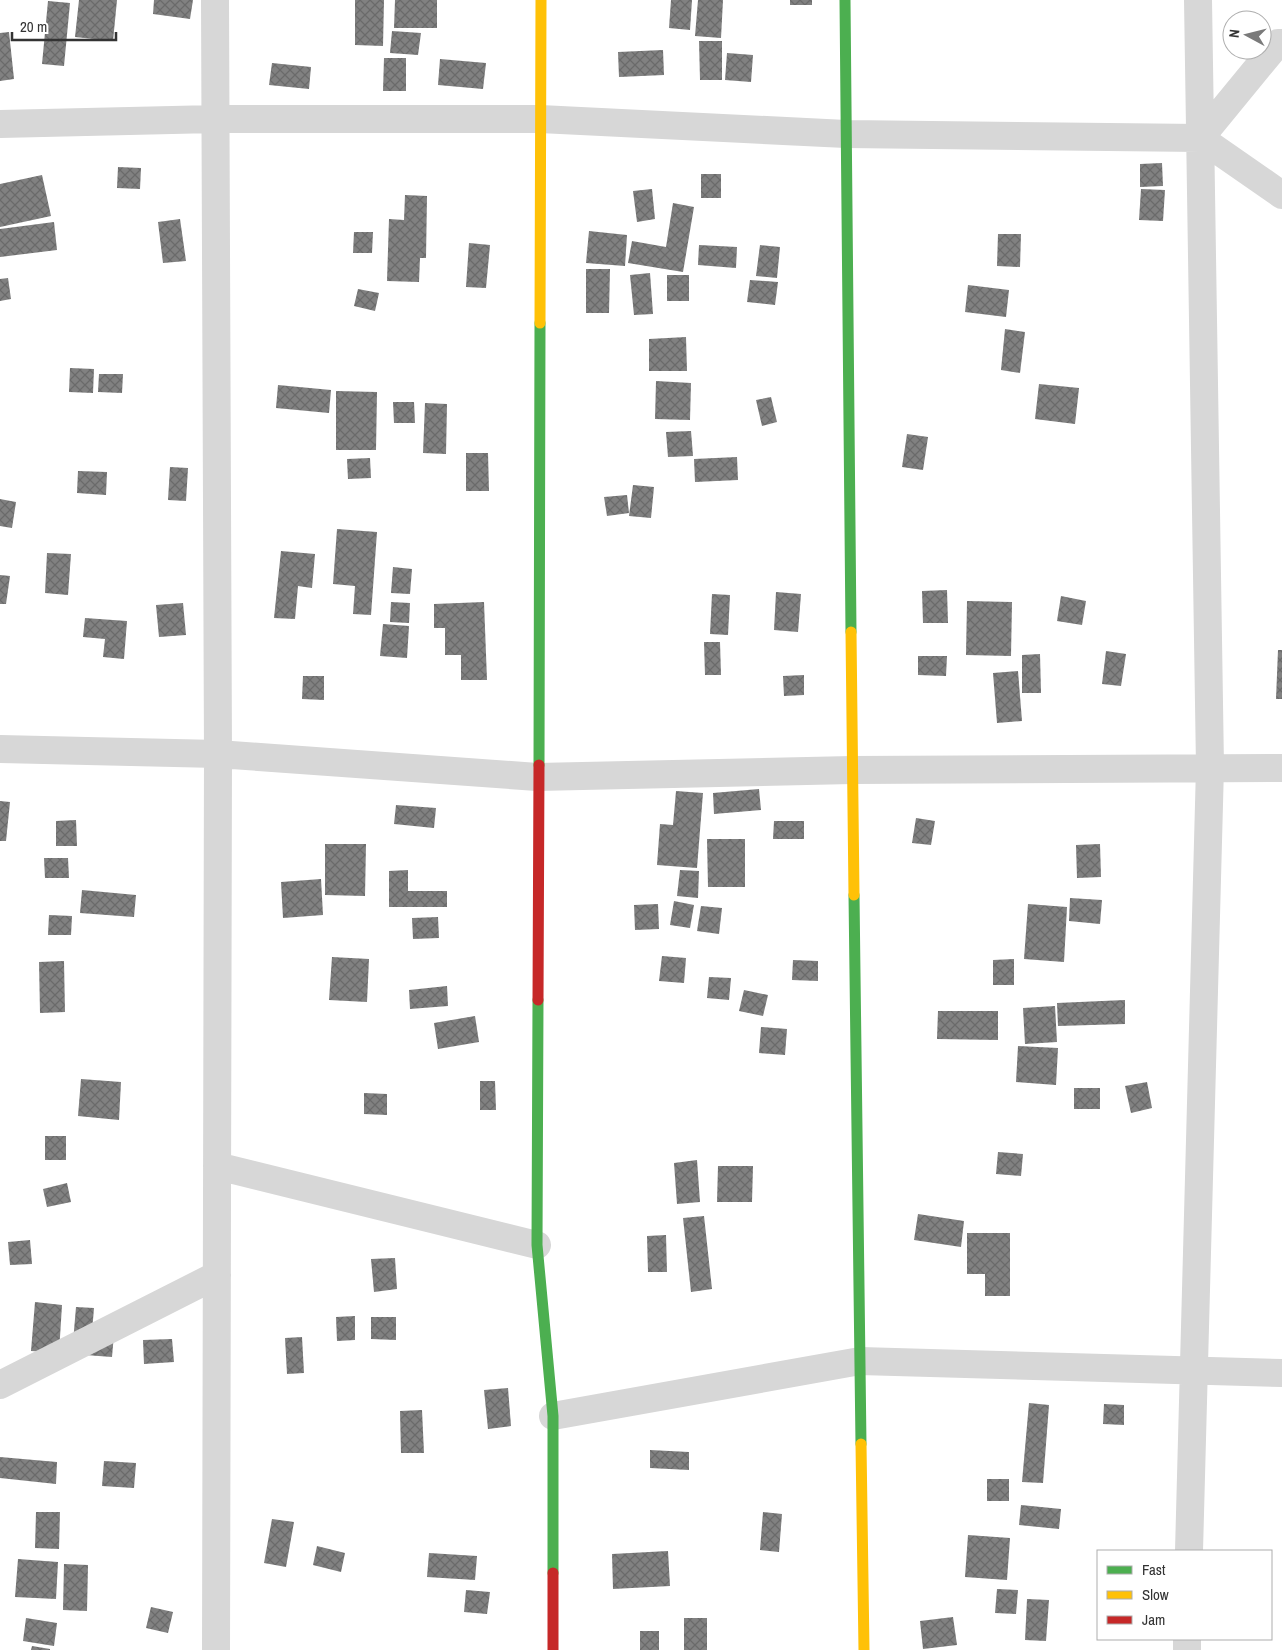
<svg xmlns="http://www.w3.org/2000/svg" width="1282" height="1650" viewBox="0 0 1282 1650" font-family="'Archivo Narrow',sans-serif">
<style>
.building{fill:url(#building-cross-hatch)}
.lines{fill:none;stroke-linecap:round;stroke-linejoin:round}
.street{stroke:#d7d7d7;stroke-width:28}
.fast{stroke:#4caf50;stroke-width:11}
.slow{stroke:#ffc107;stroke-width:11}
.jam{stroke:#c62828;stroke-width:11}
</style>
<defs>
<pattern id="building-cross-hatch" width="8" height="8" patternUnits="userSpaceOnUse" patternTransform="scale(1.25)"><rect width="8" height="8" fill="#818181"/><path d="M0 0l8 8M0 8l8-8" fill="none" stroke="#6a6a6a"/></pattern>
</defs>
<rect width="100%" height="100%" fill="#fff"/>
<!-- building -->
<path class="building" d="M 79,0 L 117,0 L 113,41 L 75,37 Z
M 154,0 L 193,0 L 190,19 L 153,14 Z
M 355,0 L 384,0 L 383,46 L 355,45 Z
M 395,0 L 437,0 L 437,28 L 394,28 Z
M 671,0 L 692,0 L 690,30 L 669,28 Z
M 698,0 L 723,0 L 721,38 L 695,36 Z
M 790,0 L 812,0 L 812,5 L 790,5 Z
M 48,1 L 70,3 L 64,66 L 42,64 Z
M 392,31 L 421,33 L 418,55 L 390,53 Z
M 9,32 L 14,79 L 0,81 L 0,33 Z
M 699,41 L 722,41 L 722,80 L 700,80 Z
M 663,50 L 664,75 L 619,77 L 618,52 Z
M 727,53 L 753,55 L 751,82 L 725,80 Z
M 384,58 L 406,58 L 406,91 L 383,91 Z
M 440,59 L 486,63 L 483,89 L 438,85 Z
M 272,63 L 311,67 L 309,89 L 269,85 Z
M 1162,163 L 1163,186 L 1140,187 L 1140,164 Z
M 118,167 L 141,168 L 140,189 L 117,188 Z
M 701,174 L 721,174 L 721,198 L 701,198 Z
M 42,175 L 51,216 L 0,227 L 0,184 Z
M 652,189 L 655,219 L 637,222 L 633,191 Z
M 1141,189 L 1165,190 L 1163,221 L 1139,220 Z
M 405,195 L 427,196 L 426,258 L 420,258 L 419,282 L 387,281 L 389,219 L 404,220 Z
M 673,203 L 694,207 L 683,272 L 628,263 L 632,241 L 666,247 Z
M 180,219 L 186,261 L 163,263 L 158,222 Z
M 54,222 L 57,250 L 0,257 L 0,229 Z
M 589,231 L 627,235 L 625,266 L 586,263 Z
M 354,232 L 373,232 L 372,253 L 353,253 Z
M 998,234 L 1021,234 L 1020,267 L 997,266 Z
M 469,243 L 490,245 L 486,288 L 466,287 Z
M 699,245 L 737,247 L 736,268 L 698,265 Z
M 760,245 L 780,247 L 777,278 L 756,276 Z
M 586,269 L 610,269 L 609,313 L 586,313 Z
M 650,273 L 653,314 L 634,315 L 630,275 Z
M 667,275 L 689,275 L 689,301 L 667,301 Z
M 8,278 L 11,299 L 0,301 L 0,279 Z
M 750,280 L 778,282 L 775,305 L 747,302 Z
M 968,285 L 1009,290 L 1006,317 L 965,312 Z
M 358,289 L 379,293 L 375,311 L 354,306 Z
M 1005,329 L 1025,332 L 1020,373 L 1001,370 Z
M 686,337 L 687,371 L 649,371 L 649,339 Z
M 70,368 L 94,369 L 93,393 L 69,392 Z
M 99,374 L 123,374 L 122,393 L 98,392 Z
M 656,381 L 691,383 L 690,420 L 655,419 Z
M 1039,384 L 1079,388 L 1075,424 L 1035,419 Z
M 278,385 L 331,390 L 329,413 L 276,408 Z
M 336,391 L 377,392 L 376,450 L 336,450 Z
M 771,397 L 777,422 L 762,426 L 756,400 Z
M 393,402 L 414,402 L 415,423 L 394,423 Z
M 425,403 L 447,404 L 446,454 L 423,453 Z
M 691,431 L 693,456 L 668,457 L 666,432 Z
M 907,434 L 928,437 L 923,470 L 902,467 Z
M 466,453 L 488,453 L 489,491 L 466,491 Z
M 737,457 L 738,480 L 695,482 L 694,459 Z
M 370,458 L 371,478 L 348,479 L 347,459 Z
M 170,467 L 188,468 L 186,501 L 168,500 Z
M 78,471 L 107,472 L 106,495 L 77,493 Z
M 633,485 L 654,487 L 651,518 L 629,516 Z
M 627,495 L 629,513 L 607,516 L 604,497 Z
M 0,499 L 16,502 L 12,528 L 0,526 Z
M 337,529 L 377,532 L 371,615 L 353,614 L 355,586 L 333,584 Z
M 281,551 L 315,554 L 312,588 L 298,586 L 295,619 L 274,618 Z
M 47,553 L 71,554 L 68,595 L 45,593 Z
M 393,567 L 412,569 L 410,594 L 391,593 Z
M 0,575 L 10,576 L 6,604 L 0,604 Z
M 947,590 L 948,623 L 923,623 L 922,591 Z
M 776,592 L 801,594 L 798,632 L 774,630 Z
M 712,594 L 730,595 L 728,635 L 710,634 Z
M 1061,596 L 1086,601 L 1082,625 L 1057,621 Z
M 967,601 L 1012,602 L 1011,656 L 966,655 Z
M 391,602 L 410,603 L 409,623 L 390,622 Z
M 484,602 L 487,680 L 461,680 L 461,655 L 445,655 L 445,628 L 434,628 L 434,604 Z
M 183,603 L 186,635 L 159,637 L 156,605 Z
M 85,618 L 127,621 L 124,659 L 103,657 L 105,639 L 83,637 Z
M 383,624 L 409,626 L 407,658 L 380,656 Z
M 704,642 L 720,642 L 721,675 L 705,675 Z
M 1278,650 L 1282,650 L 1282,699 L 1276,699 Z
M 1106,651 L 1126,654 L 1121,686 L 1102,684 Z
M 1040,654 L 1041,693 L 1022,693 L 1022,655 Z
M 918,656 L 947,656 L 946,676 L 918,675 Z
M 1018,671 L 1022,721 L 997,723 L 993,673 Z
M 804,675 L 804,695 L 784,696 L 783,676 Z
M 303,676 L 324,676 L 324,700 L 302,699 Z
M 759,789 L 761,810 L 714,814 L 713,793 Z
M 676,791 L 703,793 L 697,868 L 657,865 L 660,824 L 673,825 Z
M 0,801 L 10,802 L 6,841 L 0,841 Z
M 396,805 L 436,808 L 434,828 L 394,824 Z
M 916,818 L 935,821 L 931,845 L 912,843 Z
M 76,820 L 77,846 L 56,846 L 56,821 Z
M 774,821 L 804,821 L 804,839 L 773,839 Z
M 707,839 L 745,839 L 745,887 L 708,887 Z
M 325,844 L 366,844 L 365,896 L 325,895 Z
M 1100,844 L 1101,877 L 1077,878 L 1076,845 Z
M 44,858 L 68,858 L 69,878 L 45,878 Z
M 408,870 L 408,891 L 447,891 L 447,907 L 389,907 L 389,871 Z
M 680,870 L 699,871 L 698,898 L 677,896 Z
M 321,879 L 323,915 L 283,918 L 281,882 Z
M 82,890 L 136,895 L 134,917 L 80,913 Z
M 1070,898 L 1102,900 L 1100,924 L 1069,921 Z
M 674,901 L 694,905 L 690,928 L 670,925 Z
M 658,904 L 659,929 L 635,930 L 634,905 Z
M 1028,904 L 1067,907 L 1064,962 L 1024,959 Z
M 701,906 L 722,908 L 719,934 L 697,931 Z
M 49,915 L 72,916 L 71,935 L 48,935 Z
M 438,917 L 439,938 L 413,939 L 412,918 Z
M 662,956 L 686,958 L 684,983 L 659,981 Z
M 332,957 L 369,959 L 367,1002 L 329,1000 Z
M 1014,959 L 1014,985 L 993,985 L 993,960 Z
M 793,960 L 818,961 L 818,981 L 792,980 Z
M 64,961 L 65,1012 L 40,1013 L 39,962 Z
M 709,977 L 731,978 L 729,1000 L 707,998 Z
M 447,986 L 448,1006 L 410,1009 L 409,990 Z
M 744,990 L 768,995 L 763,1016 L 739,1011 Z
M 1125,1000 L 1125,1024 L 1058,1026 L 1057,1003 Z
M 1055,1006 L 1057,1042 L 1025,1044 L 1023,1008 Z
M 938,1011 L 998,1011 L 998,1040 L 937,1039 Z
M 475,1016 L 479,1042 L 438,1049 L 434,1023 Z
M 761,1027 L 787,1029 L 785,1055 L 759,1053 Z
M 1018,1046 L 1058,1048 L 1056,1085 L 1016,1082 Z
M 81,1079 L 121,1082 L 119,1120 L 78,1116 Z
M 480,1081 L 495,1081 L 496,1110 L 480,1110 Z
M 1147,1082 L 1152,1108 L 1131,1113 L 1125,1086 Z
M 1074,1088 L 1100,1088 L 1100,1109 L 1074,1109 Z
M 364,1093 L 387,1094 L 387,1115 L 364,1114 Z
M 45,1136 L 66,1136 L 66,1160 L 45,1160 Z
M 998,1152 L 1023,1154 L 1021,1176 L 996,1174 Z
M 697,1160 L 700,1202 L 677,1204 L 674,1163 Z
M 718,1166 L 753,1166 L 752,1202 L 717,1202 Z
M 67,1183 L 71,1202 L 47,1207 L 43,1189 Z
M 918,1214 L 964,1221 L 961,1247 L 914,1240 Z
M 704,1216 L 712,1289 L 691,1292 L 683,1218 Z
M 967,1233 L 1010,1233 L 1010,1296 L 985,1296 L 985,1274 L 967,1274 Z
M 666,1235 L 667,1272 L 648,1272 L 647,1236 Z
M 30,1240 L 32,1264 L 10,1265 L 8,1242 Z
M 395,1258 L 397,1289 L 374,1292 L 371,1259 Z
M 35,1302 L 62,1305 L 59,1353 L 31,1351 Z
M 76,1307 L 94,1308 L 92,1332 L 114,1334 L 112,1357 L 72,1354 Z
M 355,1316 L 355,1340 L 337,1341 L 336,1317 Z
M 371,1317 L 396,1317 L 396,1340 L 371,1339 Z
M 302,1337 L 304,1373 L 287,1374 L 285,1338 Z
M 172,1339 L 174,1362 L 144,1364 L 143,1340 Z
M 508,1388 L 511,1426 L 488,1429 L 484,1390 Z
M 1029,1403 L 1049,1405 L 1043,1483 L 1022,1482 Z
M 1104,1404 L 1124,1405 L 1124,1425 L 1103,1424 Z
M 422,1410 L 424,1453 L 401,1453 L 400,1411 Z
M 650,1450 L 689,1452 L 689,1470 L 650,1468 Z
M 0,1457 L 57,1462 L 56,1484 L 0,1478 Z
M 104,1461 L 136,1463 L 134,1488 L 102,1486 Z
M 987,1479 L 1009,1479 L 1009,1501 L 987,1501 Z
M 1021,1505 L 1061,1509 L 1059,1529 L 1019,1525 Z
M 36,1512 L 60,1512 L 59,1549 L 35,1548 Z
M 763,1512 L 782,1514 L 779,1552 L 760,1550 Z
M 272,1519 L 294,1522 L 286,1567 L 264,1563 Z
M 968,1535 L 1010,1538 L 1007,1580 L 965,1577 Z
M 317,1546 L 345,1553 L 341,1572 L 313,1565 Z
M 668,1551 L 670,1586 L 613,1589 L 612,1554 Z
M 429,1553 L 477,1556 L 475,1580 L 427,1577 Z
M 18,1559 L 58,1562 L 56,1599 L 15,1597 Z
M 64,1564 L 88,1565 L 87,1611 L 63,1610 Z
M 997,1589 L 1018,1590 L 1016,1614 L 995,1613 Z
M 466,1590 L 490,1592 L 487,1614 L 464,1612 Z
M 1027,1599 L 1049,1600 L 1046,1641 L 1025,1640 Z
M 151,1607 L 173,1612 L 168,1633 L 146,1628 Z
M 953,1617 L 957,1645 L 923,1649 L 920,1621 Z
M 26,1618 L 57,1623 L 54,1646 L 23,1641 Z
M 684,1618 L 707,1618 L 707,1650 L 684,1650 Z
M 640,1631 L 659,1631 L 659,1650 L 640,1650 Z
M 32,1646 L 50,1649 L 50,1650 L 31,1650 Z"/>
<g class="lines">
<!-- street -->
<path class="street" d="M 215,0 L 218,754 L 216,1650
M 0,124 L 215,119 L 540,119 L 846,134 L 1200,138 L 1278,43 L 1282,43
M 1200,138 L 1282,195
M 0,749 L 218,754 L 537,777 L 852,770 L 1282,768
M 217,1166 L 537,1245
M 0,1385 L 217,1275
M 553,1416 L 860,1361 L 1282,1373
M 1189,1551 L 1210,767 L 1198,0
M 1187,1650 L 1187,1639"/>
<!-- fast -->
<path class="fast" d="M 845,0 L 851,632
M 539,765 L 540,323
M 854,895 L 861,1444
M 538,1000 L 537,1245 L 553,1416 L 553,1573"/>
<!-- slow -->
<path class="slow" d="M 540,323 L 541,0
M 851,632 L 854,895
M 861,1444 L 864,1650"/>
<!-- jam -->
<path class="jam" d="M 538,1000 L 539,765
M 553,1573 L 553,1650"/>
</g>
<!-- legend -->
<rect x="1097" y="1550" width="175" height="90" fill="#ffffff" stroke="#adadad"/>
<rect x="1107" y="1566" width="25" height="8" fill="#4caf50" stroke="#adadad"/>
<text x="1142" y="1575" font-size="15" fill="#333333">Fast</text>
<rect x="1107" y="1591" width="25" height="8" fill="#ffc107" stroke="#adadad"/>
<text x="1142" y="1600" font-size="15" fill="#333333">Slow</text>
<rect x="1107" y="1616" width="25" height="8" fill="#c62828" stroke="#adadad"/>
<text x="1142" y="1625" font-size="15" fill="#333333">Jam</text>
<!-- north arrow -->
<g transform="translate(1247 35) rotate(277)"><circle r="24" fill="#ffffff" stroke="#adadad"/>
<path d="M0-4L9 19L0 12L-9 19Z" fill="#7a7a7a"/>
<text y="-8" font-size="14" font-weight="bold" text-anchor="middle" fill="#333333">N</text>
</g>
<!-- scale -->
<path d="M12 32v8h104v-8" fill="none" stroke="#333333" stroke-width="2.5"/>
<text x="20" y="32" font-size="15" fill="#333333" stroke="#ffffff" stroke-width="4" paint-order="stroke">20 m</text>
</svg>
